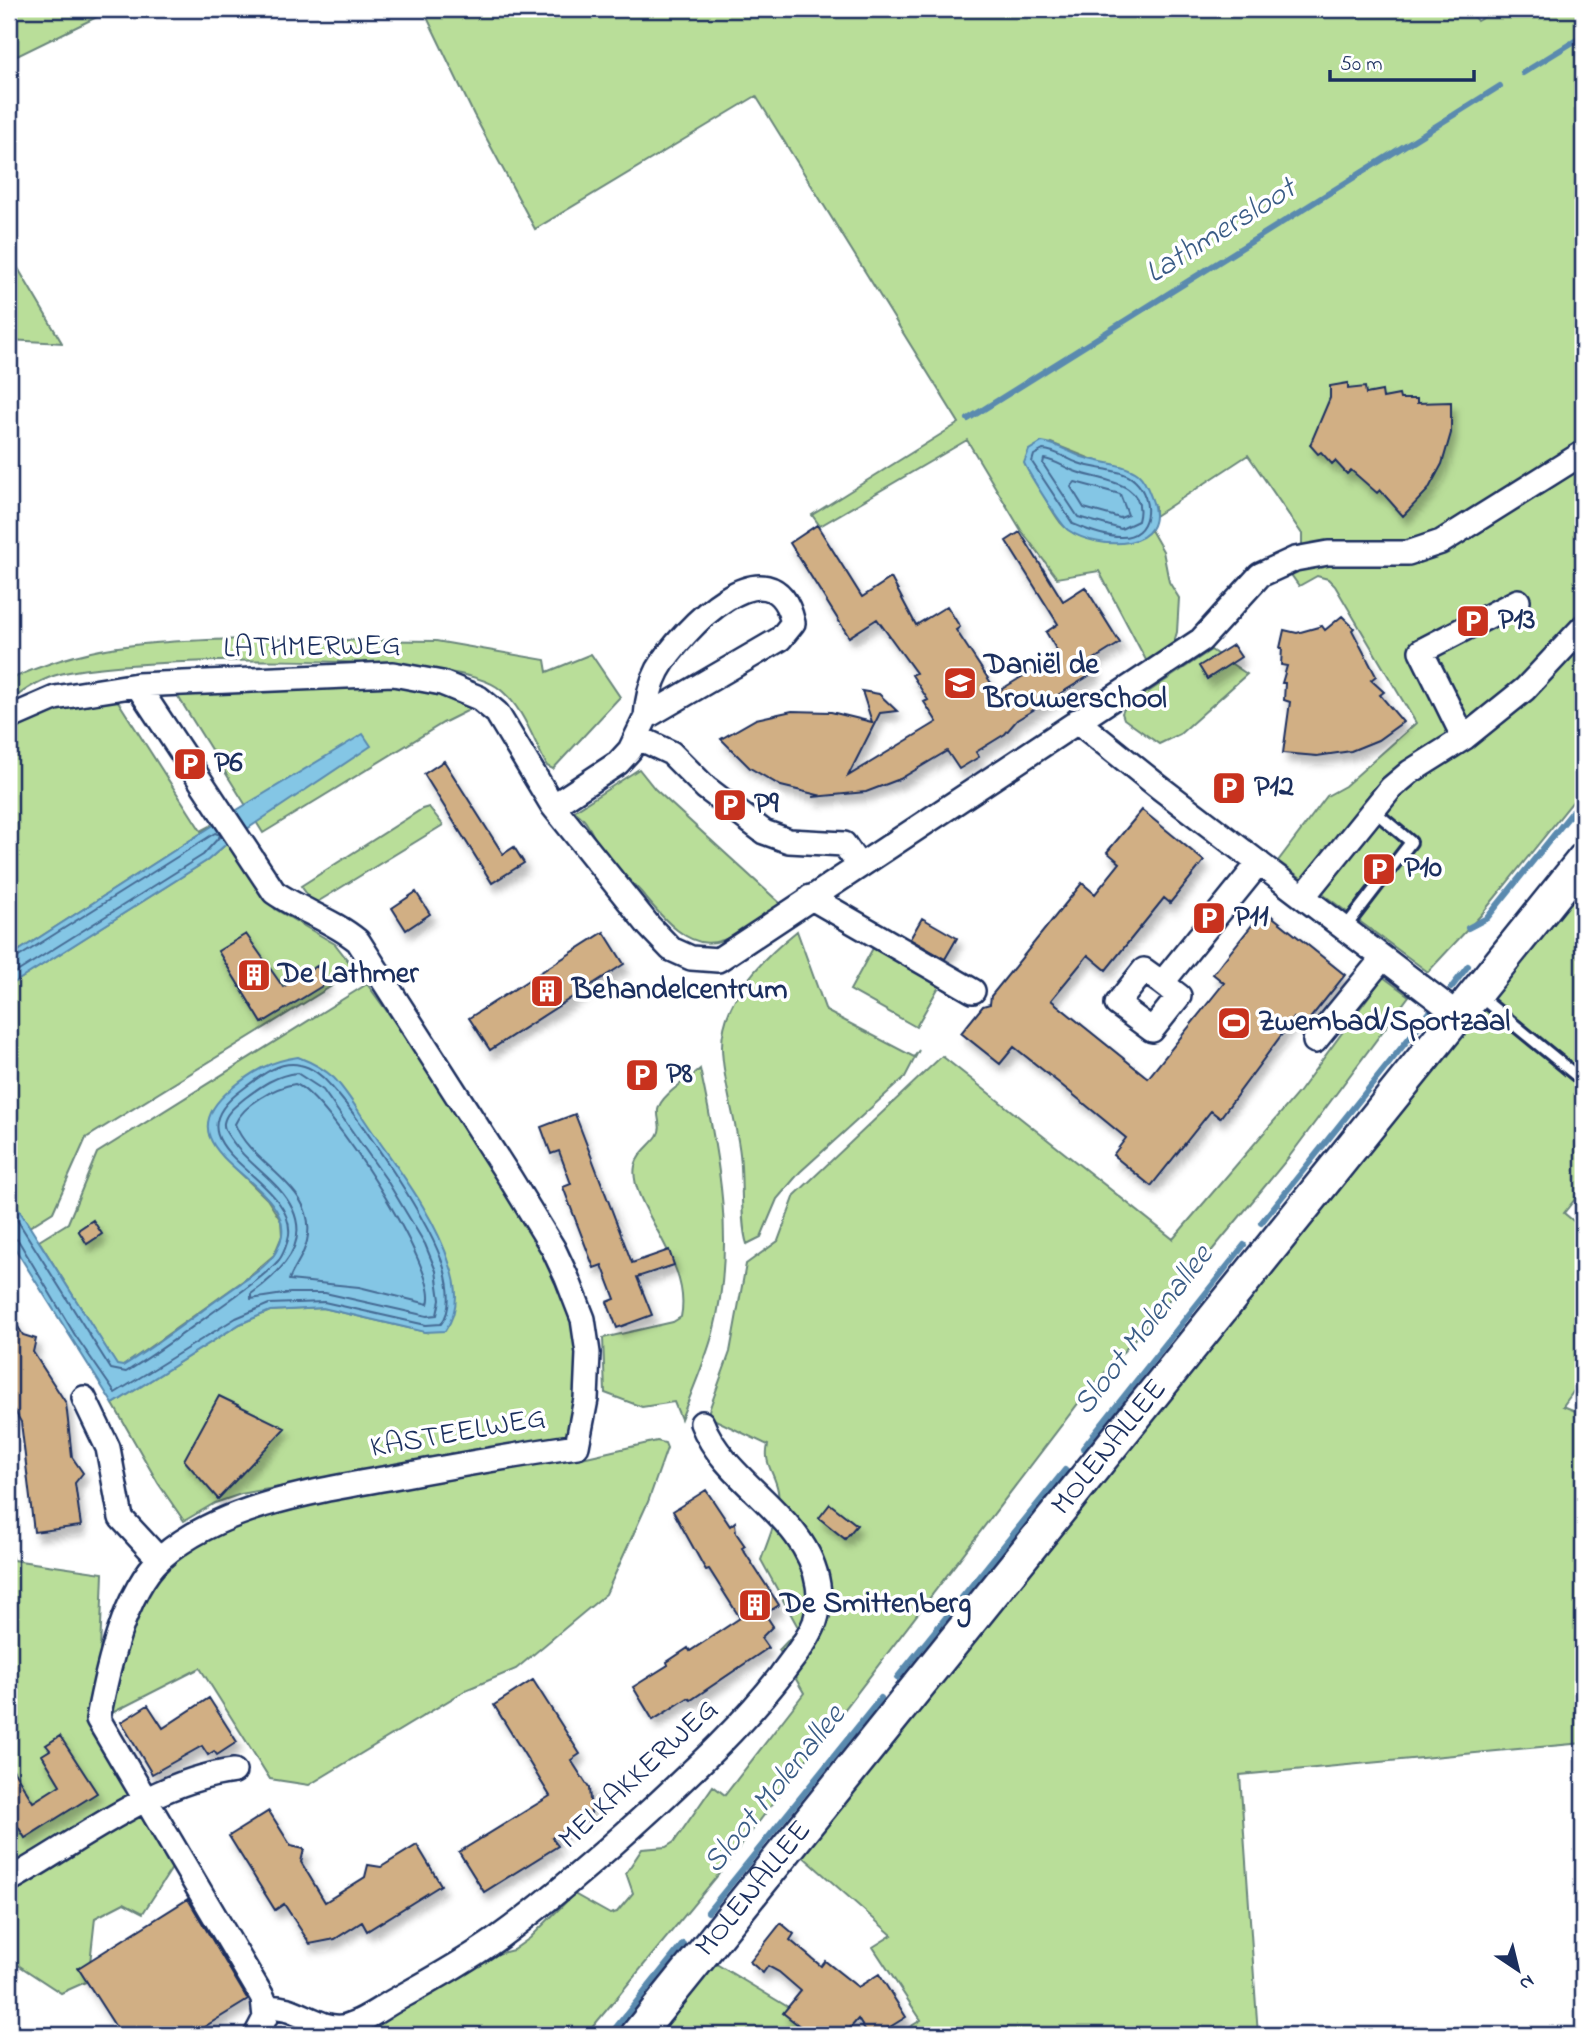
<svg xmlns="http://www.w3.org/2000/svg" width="1592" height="2044" viewBox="0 0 1592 2044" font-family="'Indie Flower',sans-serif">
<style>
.green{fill:#b9de99;stroke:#6a867c;stroke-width:2}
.water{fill:#84c6e5;stroke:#5a8aaf;stroke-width:2}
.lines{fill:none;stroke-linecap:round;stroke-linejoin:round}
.shore{stroke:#456b94;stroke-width:2}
.stream{stroke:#5a8aaf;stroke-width:6}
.building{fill:#d1af84;stroke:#1b2f5e;stroke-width:2;filter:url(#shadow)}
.service-casing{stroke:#1b2f5e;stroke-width:16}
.minor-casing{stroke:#1b2f5e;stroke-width:28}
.secondary-casing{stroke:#1b2f5e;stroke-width:37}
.service{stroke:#fff;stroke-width:10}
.minor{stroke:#fff;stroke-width:23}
.secondary{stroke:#fff;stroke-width:32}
.labels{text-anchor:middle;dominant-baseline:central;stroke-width:7;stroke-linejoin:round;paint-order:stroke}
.poi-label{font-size:30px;font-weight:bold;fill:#1b2f5e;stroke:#fff;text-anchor:start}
.street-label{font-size:30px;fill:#1b2f5e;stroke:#fff}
.water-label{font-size:32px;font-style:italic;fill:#3a5c86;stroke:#fff}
</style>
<defs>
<filter id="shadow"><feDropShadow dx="4.5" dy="8" stdDeviation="3.5" flood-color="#0004"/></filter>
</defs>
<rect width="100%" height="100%" fill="#fff"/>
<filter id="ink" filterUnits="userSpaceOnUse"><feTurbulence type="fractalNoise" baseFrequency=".0143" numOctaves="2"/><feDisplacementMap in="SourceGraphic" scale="14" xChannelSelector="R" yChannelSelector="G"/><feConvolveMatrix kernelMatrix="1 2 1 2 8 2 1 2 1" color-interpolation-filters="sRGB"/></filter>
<g filter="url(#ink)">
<!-- green -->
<path class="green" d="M 9,9 L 113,9 L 9,60 Z
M 423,9 L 1468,9 L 1477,21 L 1498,9 L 1583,9 L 1583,789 L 1481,915 L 1428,972 L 1278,861 L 1327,796 L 1345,786 L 1416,723 L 1335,586 L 1328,579 L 1317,576 L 1299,586 L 1292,576 L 1302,546 L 1302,534 L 1248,455 L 1155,516 L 1155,507 L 1099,462 L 1051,443 L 1028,470 C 1040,486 1048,506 1060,522 C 1079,545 1130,549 1151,530 L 1163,551 L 1169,582 L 1179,598 L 1177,632 L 1171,652 L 1148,664 L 1099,571 L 1057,578 L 1021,530 L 967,440 L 820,526 L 812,515 L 959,423 L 756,96 L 535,229 L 474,115 Z
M 9,253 L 62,343 L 9,340 Z
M 245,639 L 436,641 L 545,660 L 547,672 L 591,654 L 620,697 L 553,769 L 547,766 C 532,737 523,706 497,687 C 447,651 125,657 60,674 C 41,679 24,690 9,702 L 9,680 C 92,641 155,642 245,639 Z
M 1211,650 L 1247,674 L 1180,734 L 1159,744 L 1124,719 L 1122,713 L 1128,701 L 1148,692 Z
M 169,682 L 395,684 L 477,706 L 443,723 L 263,833 Z
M 112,692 L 201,831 L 220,821 L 9,957 L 9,727 L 29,715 Z
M 639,769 L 655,789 L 782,905 C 713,953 698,962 641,892 C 630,879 610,863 601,849 C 592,836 588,819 574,811 Z
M 429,807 L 443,825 L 314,904 L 301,886 L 422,809 Z
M 232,839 L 275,909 L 335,944 L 356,971 L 86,1138 L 53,1212 L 29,1227 L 9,1194 L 9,986 L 208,860 Z
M 1583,880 L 1583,1189 L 1564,1213 L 1583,1229 L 1583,1378 L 1563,1406 L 1583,1414 L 1583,1743 L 1240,1775 L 1258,2035 L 897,2035 L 921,2020 L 873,1947 L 892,1935 L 800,1854 Z
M 797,931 L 826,1011 L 914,1057 L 919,1050 L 905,1077 L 800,1172 L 777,1199 L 761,1237 L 747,1244 C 740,1224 743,1177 740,1154 C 736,1119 723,1084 722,1048 C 721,1000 762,959 797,931 Z
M 873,948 L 940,985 L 916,1027 L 850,990 Z
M 1383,977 L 1409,996 L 1289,1157 L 1204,1260 L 1080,1401 L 719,1874 L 586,2035 L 341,2035 L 423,1996 L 497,1954 L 513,1950 L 530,1938 L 574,1894 L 610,1914 L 617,1912 L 633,1893 L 626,1873 L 642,1849 L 666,1847 L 674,1842 L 713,1786 L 725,1795 L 804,1693 L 779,1650 L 799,1629 L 761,1560 C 768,1540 781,1513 778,1491 C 775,1473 763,1464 768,1445 L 707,1416 L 730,1352 L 746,1264 L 778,1241 L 795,1195 L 942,1056 L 1173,1239 L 1298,1093 Z
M 367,984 L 410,1043 L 547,1254 L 579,1336 L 574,1434 L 241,1494 L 215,1503 L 184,1521 L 158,1483 L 113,1404 L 240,1324 L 270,1311 L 323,1308 L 425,1332 L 209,1135 L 223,1156 L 267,1199 L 281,1221 L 282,1236 L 274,1255 L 247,1278 L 123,1366 L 117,1366 L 39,1241 L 68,1223 L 97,1153 Z
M 700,1069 C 719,1156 736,1245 713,1333 C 705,1362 692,1391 681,1419 L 674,1402 L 642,1407 L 605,1393 L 603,1338 L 673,1322 L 681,1317 C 693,1261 627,1203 635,1166 C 638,1153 650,1146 657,1136 C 663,1127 657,1120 658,1110 C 660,1095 689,1079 700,1069 Z
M 657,1441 L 665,1443 L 667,1448 L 648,1502 L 606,1594 L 516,1669 L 468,1689 L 309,1785 L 270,1779 L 200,1668 L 112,1713 L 109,1703 L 133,1620 L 157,1577 L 207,1533 L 303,1501 L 561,1457 L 582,1458 Z
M 9,1550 L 13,1560 L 103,1573 L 100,1653 L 104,1657 L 90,1708 L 134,1796 L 9,1872 Z
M 143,1812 L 174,1865 L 143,1913 L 124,1903 L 95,1918 L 88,1981 L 61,1993 L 9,1959 L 9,1892 Z
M 713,1962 L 793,2010 L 823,2035 L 655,2035 Z"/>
<!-- water -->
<path class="water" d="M 1042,442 C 1057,444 1069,452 1082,457 C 1100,463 1123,463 1138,474 C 1145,480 1148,489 1151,497 C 1173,552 1098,551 1068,530 C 1060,524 1029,474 1024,463 L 1029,450 Z
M 363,734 L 371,746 L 244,831 L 232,813 Z
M 220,821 L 232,839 L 208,860 L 9,986 L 9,957 Z
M 298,1057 C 311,1062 323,1068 334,1078 C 348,1093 360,1114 372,1131 C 400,1172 435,1216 450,1265 C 458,1287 459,1311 445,1331 L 425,1332 L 323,1308 L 270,1311 L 240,1324 L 113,1404 L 9,1239 L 9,1194 L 117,1365 L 123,1366 C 159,1343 193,1317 228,1292 C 243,1281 263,1270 274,1255 C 277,1251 281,1241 282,1235 C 290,1179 155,1152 231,1089 C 253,1071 270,1061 298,1057 Z"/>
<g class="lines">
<!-- shore -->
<path class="shore" d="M 1043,450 C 1055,450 1067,459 1078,463 C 1095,470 1122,468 1135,481 C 1154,499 1152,538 1120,537 C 1105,537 1087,530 1073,524 L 1032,462 L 1034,455 Z
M 1044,459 C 1054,460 1064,467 1074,471 C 1099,481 1149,480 1138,521 L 1121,529 L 1078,517 L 1043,464 Z
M 1075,482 L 1120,494 L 1128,515 L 1120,518 L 1084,508 L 1071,487 Z
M 9,963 L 215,833 L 221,835 L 203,855 L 9,977
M 297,1073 L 323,1090 L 386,1179 L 425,1244 L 436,1271 L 440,1300 L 437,1315 L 427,1316 L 325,1293 L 290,1293 L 251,1299 L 251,1294 C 290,1266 318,1232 278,1188 C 264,1172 245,1160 233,1142 C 229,1136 223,1130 224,1123 C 226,1112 237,1105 245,1098 C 261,1086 276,1075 297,1073 Z
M 295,1084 C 327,1094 441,1272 428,1304 L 359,1287 L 289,1280 C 293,1268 304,1256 307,1241 C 319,1186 251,1167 235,1124 C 243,1105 275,1087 295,1084 Z
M 9,1207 L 111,1369 L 126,1372 C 162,1350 196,1324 230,1300 C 246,1288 266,1275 279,1260 C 283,1255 288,1242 289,1235 C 295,1175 161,1148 243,1089 C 259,1077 279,1060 300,1065 C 311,1067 323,1076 330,1085 C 362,1121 432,1224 444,1268 C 449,1286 453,1309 441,1324 L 426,1325 L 324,1302 L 269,1304 L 236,1318 L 115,1393 L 75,1335 L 18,1240 L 9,1237"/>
<!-- stream -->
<path class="stream" d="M 1523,73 L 1583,36
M 968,419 L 1500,86
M 1468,928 L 1487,918 L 1583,799
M 1451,988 L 1468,966
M 1261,1223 L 1430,1012
M 1083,1448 L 1244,1245
M 897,1678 L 1065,1470
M 708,1912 L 881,1698
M 610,2035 L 683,1944"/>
</g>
<!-- building -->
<path class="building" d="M 1348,383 L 1348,389 L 1365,387 L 1366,394 L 1382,391 L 1383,398 L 1399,395 L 1400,399 L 1417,399 L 1417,403 L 1451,402 L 1451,433 L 1442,464 L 1428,490 L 1403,516 L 1380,490 L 1377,493 L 1351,470 L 1347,474 L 1335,461 L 1332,464 L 1321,452 L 1318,454 L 1310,445 L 1330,398 L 1330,386 Z
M 817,525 L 862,597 L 891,578 L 916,625 L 947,606 L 960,627 L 956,630 L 997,692 L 1059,654 L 1046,632 L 1058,624 L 1006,541 L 1020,532 L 1063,601 L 1085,587 L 1120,643 L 1091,661 L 1097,671 L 1017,720 L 1005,734 L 976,752 L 979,757 L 959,769 L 947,751 L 900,779 L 866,792 L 813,797 L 818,795 L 781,786 L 750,768 L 721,739 L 756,719 L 792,711 L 831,712 L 872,722 L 862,691 L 879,694 L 897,711 L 880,713 L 848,776 L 937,722 L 924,702 L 928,700 L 912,675 L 916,673 L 877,619 L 849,637 L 790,543 Z
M 1342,616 L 1354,628 L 1352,630 L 1376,676 L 1371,680 L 1384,692 L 1380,695 L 1403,722 L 1378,740 L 1351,751 L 1317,756 L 1283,753 L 1290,702 L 1284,700 L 1285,683 L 1282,683 L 1287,666 L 1281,665 L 1282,648 L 1280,648 L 1284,630 L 1297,633 L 1322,626 L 1325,630 Z
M 1233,645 L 1241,657 L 1207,679 L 1199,666 Z
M 444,761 L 503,854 L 514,847 L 524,863 L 492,883 L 424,774 Z
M 1142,810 L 1204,861 L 1170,903 L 1164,898 L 1106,970 L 1088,955 L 1051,1000 L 1148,1078 L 1224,983 L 1213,974 L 1264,910 L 1345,975 L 1304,1026 L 1294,1018 L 1220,1118 L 1211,1111 L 1151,1186 L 1113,1155 L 1126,1138 L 1059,1083 L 1014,1047 L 1000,1064 L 961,1033 L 983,1006 L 990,1004 L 991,996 L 1082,883 L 1095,894 L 1120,863 L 1107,852 Z
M 416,892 L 430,914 L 406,930 L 392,908 Z
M 922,918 L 957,938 L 945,959 L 910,939 Z
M 604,932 L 624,964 L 490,1050 L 469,1018 Z
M 246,934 L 283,987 L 317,966 L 327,983 L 262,1023 L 218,951 Z
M 575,1114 L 632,1263 L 669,1250 L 674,1265 L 637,1277 L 652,1315 L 617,1328 L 607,1302 L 615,1299 L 602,1265 L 594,1268 L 563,1187 L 571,1184 L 559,1151 L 551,1154 L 541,1127 Z
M 93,1220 L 102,1234 L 87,1244 L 78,1230 Z
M 9,1312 L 23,1335 L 36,1339 L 33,1352 L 66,1403 L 72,1457 L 83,1473 L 75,1483 L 81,1526 L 34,1532 L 21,1422 L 9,1401 Z
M 219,1396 L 285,1428 L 218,1499 L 184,1460 Z
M 706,1490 L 730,1526 L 735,1522 L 736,1533 L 745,1546 L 742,1548 L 779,1605 L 765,1614 L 773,1626 L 761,1638 L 768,1648 L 691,1700 L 688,1698 L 653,1720 L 633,1687 L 668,1665 L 667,1662 L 688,1648 L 690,1651 L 740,1618 L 709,1569 L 706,1570 L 703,1565 L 673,1511 Z
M 830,1504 L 857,1525 L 845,1539 L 819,1518 Z
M 533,1680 L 580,1754 L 571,1760 L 589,1788 L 591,1813 L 552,1838 L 558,1846 L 484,1892 L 459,1852 L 550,1796 L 494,1705 Z
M 209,1698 L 237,1742 L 217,1755 L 214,1751 L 208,1755 L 202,1746 L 152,1774 L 121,1722 L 148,1705 L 163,1728 Z
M 60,1736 L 97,1793 L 25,1838 L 9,1812 L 9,1763 L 33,1802 L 60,1785 L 42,1755 L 50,1750 L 46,1745 Z
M 269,1811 L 291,1846 L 304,1849 L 301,1862 L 325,1902 L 365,1877 L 368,1865 L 381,1867 L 417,1845 L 441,1885 L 367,1931 L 362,1922 L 335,1939 L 310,1944 L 284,1904 L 275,1910 L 229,1836 Z
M 188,1899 L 248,2000 L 191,2035 L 121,2035 L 78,1968 Z
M 781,1923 L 794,1934 L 790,1940 L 821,1966 L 825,1961 L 858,1987 L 879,1974 L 906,2017 L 877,2035 L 868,2035 L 858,2019 L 844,2035 L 811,2035 L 783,2013 L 801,1991 L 779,1972 L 768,1966 L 763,1973 L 750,1962 Z"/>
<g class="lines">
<!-- service casing -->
<g class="service-casing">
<path id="service" d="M 1344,929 L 1411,842 L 1373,810
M 1478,995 L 1583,1081"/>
</g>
<!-- minor casing -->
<g class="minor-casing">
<path id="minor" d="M 137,685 L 274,892 C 301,911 333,920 358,941 L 510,1178 L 553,1248 L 567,1278 L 583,1319 L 588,1353 L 586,1399 L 577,1446 C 521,1454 465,1464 410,1474 C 330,1489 223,1502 161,1558 C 124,1592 107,1671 98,1719 L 263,1998 L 265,2018 L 256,2035
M 9,718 L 55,698 L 137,685 L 393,674 L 442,683 L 479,698 L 497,713 L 553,806 L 649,926 L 671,949 L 691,958 L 718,960 L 1201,640 L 1260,575 L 1295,559 L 1328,553 L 1408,553 L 1441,542 L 1583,453
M 1077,721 L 1159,787 L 1458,1015
M 637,737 L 671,753 L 706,788 L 764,832 L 789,841 L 844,844 L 858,864
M 1464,738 L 1421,651 L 1518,601
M 553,806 L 618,763 L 630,750 L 646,717 L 780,639 L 793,623 C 773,535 680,631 658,670 C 650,685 647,701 646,717
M 810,897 L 973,991
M 1303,897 L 1391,788 L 1410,772 L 1464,738 L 1525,689 L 1583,627
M 1162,983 L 1179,996 L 1152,1030 L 1117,1004 L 1144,970 L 1162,983 L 1259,863
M 1315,1041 L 1382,959
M 84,1398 L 108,1448 L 121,1518 L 159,1559
M 9,1880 C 80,1841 152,1781 234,1771
M 266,2008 C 292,2003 318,2030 342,2027 C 361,2024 382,2007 399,1998 C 432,1980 467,1960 498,1938 C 553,1898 603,1854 653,1808 C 698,1766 743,1724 781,1675 C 793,1658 808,1641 815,1622 C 819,1610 820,1597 818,1585 C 808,1516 726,1485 702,1423"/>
</g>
<!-- secondary casing -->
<g class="secondary-casing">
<g id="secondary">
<path id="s1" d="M 637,2035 L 1583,860"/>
</g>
</g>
<!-- service -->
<use href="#service" class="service"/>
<!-- minor -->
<use href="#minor" class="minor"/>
<!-- secondary -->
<use href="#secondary" class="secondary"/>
</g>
</g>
<!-- icons -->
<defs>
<g id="parking-square" transform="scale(1.75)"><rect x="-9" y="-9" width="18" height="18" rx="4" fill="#c8321e" stroke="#fff"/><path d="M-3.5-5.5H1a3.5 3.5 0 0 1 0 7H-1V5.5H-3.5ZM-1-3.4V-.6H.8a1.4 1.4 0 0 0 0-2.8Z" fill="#fff"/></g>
<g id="school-square" transform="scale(1.75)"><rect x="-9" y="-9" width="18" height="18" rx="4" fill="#c8321e" stroke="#fff"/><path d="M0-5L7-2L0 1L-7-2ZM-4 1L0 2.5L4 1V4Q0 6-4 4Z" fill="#fff"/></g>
<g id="building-square" transform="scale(1.75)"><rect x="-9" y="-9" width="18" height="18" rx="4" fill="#c8321e" stroke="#fff"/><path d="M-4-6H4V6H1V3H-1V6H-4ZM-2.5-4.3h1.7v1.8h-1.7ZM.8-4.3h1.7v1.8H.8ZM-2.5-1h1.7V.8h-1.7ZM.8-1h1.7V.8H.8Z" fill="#fff"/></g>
<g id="stadium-square" transform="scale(1.75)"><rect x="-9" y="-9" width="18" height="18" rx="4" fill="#c8321e" stroke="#fff"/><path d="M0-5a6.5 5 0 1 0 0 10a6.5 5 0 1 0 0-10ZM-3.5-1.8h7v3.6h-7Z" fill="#fff"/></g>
</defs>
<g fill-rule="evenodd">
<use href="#parking-square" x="1473" y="621"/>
<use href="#school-square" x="960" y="683"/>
<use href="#parking-square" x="190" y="764"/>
<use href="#parking-square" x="1229" y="788"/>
<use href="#parking-square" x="730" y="805"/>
<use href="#parking-square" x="1379" y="869"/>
<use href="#parking-square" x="1209" y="918"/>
<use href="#building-square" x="254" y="975"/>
<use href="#building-square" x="547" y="991"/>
<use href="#stadium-square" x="1234" y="1023"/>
<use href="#parking-square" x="642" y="1075"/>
<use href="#building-square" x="755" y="1605"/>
</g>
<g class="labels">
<!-- poi labels -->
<g class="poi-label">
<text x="1498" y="621">P13</text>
<text x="984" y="666">Daniël de<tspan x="984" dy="34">Brouwerschool</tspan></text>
<text x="214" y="764">P6</text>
<text x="1254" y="788">P12</text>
<text x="754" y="805">P9</text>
<text x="1404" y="869">P10</text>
<text x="1234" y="918">P11</text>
<text x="278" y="975">De Lathmer</text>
<text x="572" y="991">Behandelcentrum</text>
<text x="1258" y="1023">Zwembad/Sportzaal</text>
<text x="666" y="1075">P8</text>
<text x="780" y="1605">De Smittenberg</text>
</g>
<!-- street labels -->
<g class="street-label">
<text transform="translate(312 648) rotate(-1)">LATHMERWEG</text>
<text transform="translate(458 1434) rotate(-10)">KASTEELWEG</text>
<text stroke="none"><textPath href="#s1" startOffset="754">MOLENALLEE</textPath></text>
<text transform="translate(639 1775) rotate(-43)">MELKAKKERWEG</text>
<text stroke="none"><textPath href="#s1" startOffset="187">MOLENALLEE</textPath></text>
</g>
<!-- water labels -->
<g class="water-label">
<text transform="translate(1221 232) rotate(-32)">Lathmersloot</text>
<text transform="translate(1144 1331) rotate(-52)">Sloot Molenallee</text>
<text transform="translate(775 1790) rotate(-51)">Sloot Molenallee</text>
</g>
</g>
<!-- margin -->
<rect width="1592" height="2044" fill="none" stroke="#fff" stroke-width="35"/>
<rect x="18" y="18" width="1557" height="2009" fill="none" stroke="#1b2f5e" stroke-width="2.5" filter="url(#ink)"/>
<!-- north arrow -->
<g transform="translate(1518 1970) rotate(145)" stroke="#ffffff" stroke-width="5" paint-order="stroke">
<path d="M0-5L12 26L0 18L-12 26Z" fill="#1b2f5e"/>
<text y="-10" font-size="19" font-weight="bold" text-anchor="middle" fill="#1b2f5e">N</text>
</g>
<!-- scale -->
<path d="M1330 70v10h144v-10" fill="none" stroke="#1b2f5e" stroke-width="3.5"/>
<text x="1340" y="70" font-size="21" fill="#1b2f5e" stroke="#ffffff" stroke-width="5" paint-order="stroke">50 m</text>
</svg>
